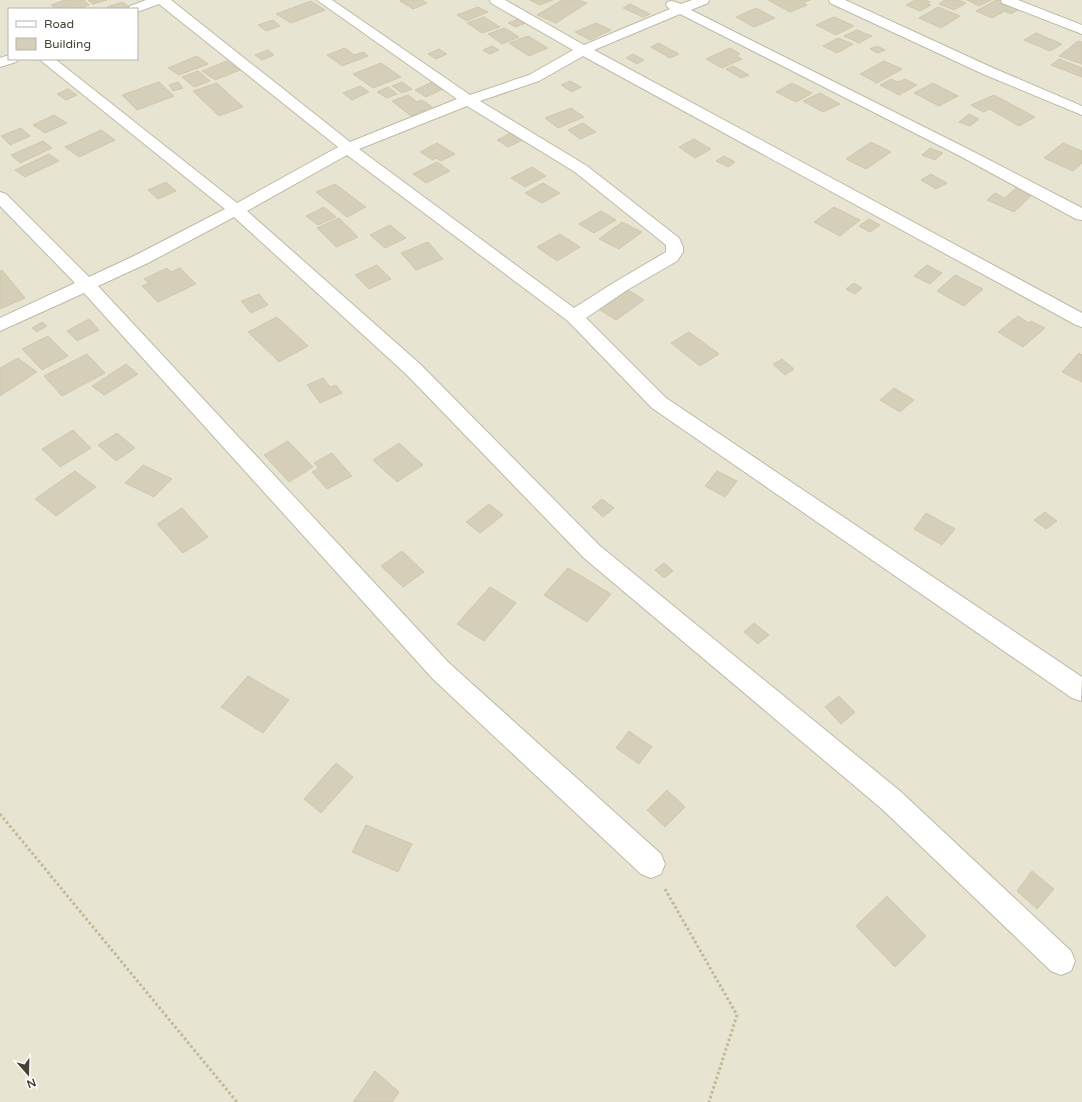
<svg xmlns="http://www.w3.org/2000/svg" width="1082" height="1102" viewBox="0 0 1082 1102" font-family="'Varela Round',sans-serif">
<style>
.residential{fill:#e8e4d2;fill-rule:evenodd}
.building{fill:#d5ceb9;stroke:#d1c7ac}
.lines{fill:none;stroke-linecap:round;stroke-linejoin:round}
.minor-casing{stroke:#bfbaa7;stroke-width:2}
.path{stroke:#c2b897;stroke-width:3;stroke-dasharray:2.5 2.5;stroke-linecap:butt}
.minor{fill:#fff;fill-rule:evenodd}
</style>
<rect width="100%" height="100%" fill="#f3f1e5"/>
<!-- residential -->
<path class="residential" d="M 0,0 L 1082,0 L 1082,1102 L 0,1102 ZM 9,9 L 137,9 L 137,59 L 9,59 Z"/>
<!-- building -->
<path class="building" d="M 65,0 L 84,0 L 89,5 L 77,9 L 56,9 L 51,5 Z
M 88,0 L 107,0 L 93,4 Z
M 403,0 L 422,0 L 427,3 L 413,9 L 400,1 Z
M 530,0 L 553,0 L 539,5 Z
M 562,0 L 578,0 L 587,3 L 556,23 L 537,15 Z
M 768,0 L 810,0 L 803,3 L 807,5 L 790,12 Z
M 915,0 L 925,0 L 930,2 L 927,4 L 931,5 L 920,11 L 906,5 Z
M 945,0 L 958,0 L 966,3 L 954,10 L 939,4 Z
M 967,0 L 991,0 L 979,6 Z
M 996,0 L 998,0 L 1020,9 L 1011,14 L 1005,11 L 992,18 L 976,11 Z
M 311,1 L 325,10 L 291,23 L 276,14 Z
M 123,2 L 131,9 L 109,9 L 107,7 Z
M 630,4 L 650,14 L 643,17 L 623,8 Z
M 478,7 L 488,12 L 467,21 L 457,15 Z
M 938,7 L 960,16 L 941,28 L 919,18 Z
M 756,8 L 775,18 L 754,27 L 736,17 Z
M 484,17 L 500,27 L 482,33 L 467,23 Z
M 834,17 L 854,26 L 836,35 L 816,25 Z
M 519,19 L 526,23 L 515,27 L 508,23 Z
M 273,20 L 280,26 L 266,31 L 258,25 Z
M 596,23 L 611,30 L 590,40 L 575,32 Z
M 505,28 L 519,37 L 502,44 L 488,34 Z
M 857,30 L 872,36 L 859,43 L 844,36 Z
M 1036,33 L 1062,44 L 1050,51 L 1024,40 Z
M 528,36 L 548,48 L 529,56 L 509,43 Z
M 838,38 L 853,44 L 837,53 L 823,46 Z
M 1078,41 L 1082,42 L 1082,64 L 1059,56 Z
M 659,43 L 679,54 L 670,58 L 651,47 Z
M 492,46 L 499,50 L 490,54 L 483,50 Z
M 877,46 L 885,50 L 878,53 L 870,49 Z
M 345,48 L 354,55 L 363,52 L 368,56 L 342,66 L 327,55 Z
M 730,48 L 740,54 L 736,56 L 742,59 L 722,68 L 706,59 Z
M 439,49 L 447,54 L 436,59 L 428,54 Z
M 268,50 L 274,55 L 262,60 L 255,55 Z
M 633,54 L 644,60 L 637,64 L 626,58 Z
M 197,56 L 208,64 L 179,75 L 168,68 Z
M 1059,59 L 1082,68 L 1082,77 L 1051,65 Z
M 227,61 L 240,70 L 215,80 L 202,71 Z
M 884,61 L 902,69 L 877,83 L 860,74 Z
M 381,63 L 401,77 L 373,88 L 353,74 Z
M 733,66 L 749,75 L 741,78 L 726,69 Z
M 198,71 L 210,81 L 194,87 L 182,77 Z
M 891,79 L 898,82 L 905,79 L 917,85 L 899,95 L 880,85 Z
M 570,81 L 581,87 L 572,92 L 561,85 Z
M 159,82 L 174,96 L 137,110 L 122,95 Z
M 178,82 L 183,88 L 173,91 L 169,85 Z
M 402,82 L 412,89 L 402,93 L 392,86 Z
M 432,82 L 443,89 L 426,97 L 415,90 Z
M 217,83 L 243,107 L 219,116 L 193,91 Z
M 792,83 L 812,93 L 796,102 L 776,92 Z
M 933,83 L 958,96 L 939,106 L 914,93 Z
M 360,86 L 369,92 L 352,100 L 343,93 Z
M 388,87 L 397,94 L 387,98 L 377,92 Z
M 68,89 L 77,95 L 66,100 L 57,94 Z
M 820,93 L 840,104 L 823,112 L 803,101 Z
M 408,95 L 417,102 L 422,100 L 432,107 L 411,116 L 392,101 Z
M 994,95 L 1035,117 L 1019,126 L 990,109 L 983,112 L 971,105 Z
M 571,108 L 584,117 L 558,128 L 545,118 Z
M 969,114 L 979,119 L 970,126 L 959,122 Z
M 54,115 L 67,123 L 45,133 L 33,125 Z
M 583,123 L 596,132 L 580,139 L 568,130 Z
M 21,128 L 30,136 L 10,145 L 1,136 Z
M 101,130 L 115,140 L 79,157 L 65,147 Z
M 513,132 L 525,139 L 508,147 L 497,140 Z
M 694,139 L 711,149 L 695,158 L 679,147 Z
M 43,141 L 52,148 L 20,163 L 11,155 Z
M 871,142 L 891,152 L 866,169 L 846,159 Z
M 437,143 L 455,154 L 441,161 L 436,158 L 433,160 L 420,152 Z
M 1063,143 L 1082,151 L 1082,163 L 1073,171 L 1044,158 Z
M 930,148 L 943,153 L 935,160 L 922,155 Z
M 49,154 L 59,161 L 25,177 L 15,170 Z
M 724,156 L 735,162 L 728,167 L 716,161 Z
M 437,162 L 450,171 L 426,183 L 413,174 Z
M 532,167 L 546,176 L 525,187 L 511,178 Z
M 931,174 L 947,183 L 936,189 L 921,180 Z
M 166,182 L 176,191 L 158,199 L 148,190 Z
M 543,183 L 560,193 L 542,203 L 525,193 Z
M 335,184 L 366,207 L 347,217 L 316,192 Z
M 1017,187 L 1033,194 L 1014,212 L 987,200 L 995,193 L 1005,198 Z
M 324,207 L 336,217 L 318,225 L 306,216 Z
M 834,207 L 860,220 L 840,236 L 814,222 Z
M 601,211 L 616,220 L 594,233 L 579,224 Z
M 339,218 L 358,237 L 336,247 L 317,228 Z
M 869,219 L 880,225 L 870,232 L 859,226 Z
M 622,222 L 642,232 L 619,249 L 599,239 Z
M 390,225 L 406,238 L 385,248 L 370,235 Z
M 560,234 L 580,247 L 557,261 L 537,247 Z
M 428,242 L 443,259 L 416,270 L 401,253 Z
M 377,265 L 391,279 L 369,289 L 355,275 Z
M 927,265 L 942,273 L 930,284 L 914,276 Z
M 167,268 L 171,272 L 180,268 L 196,284 L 158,302 L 142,286 L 149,283 L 144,279 Z
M 2,270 L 25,298 L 0,309 L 0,271 Z
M 955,275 L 983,289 L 964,306 L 937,291 Z
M 854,283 L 862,288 L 855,294 L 846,289 Z
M 625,288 L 644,300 L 616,320 L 597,308 Z
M 259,294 L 268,305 L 251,313 L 241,301 Z
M 1018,316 L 1029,323 L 1031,321 L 1045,328 L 1023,347 L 998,332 Z
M 277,317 L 308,346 L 279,362 L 248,332 Z
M 89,319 L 99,330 L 77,341 L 67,331 Z
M 42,322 L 47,326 L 37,332 L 32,328 Z
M 689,332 L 719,354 L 700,366 L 671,343 Z
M 48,336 L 68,356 L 42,370 L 22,349 Z
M 1079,353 L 1082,355 L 1082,382 L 1062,372 Z
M 87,354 L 105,373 L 62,396 L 44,376 Z
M 18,358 L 37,372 L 0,396 L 0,368 Z
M 782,359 L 794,369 L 785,375 L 773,364 Z
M 126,364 L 138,374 L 104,395 L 92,386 Z
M 323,378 L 330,387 L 336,385 L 342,393 L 320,403 L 307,385 Z
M 894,388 L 914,400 L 900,412 L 880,400 Z
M 73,430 L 91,448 L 60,467 L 42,449 Z
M 117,433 L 135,448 L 116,461 L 98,445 Z
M 288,441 L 313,467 L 289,482 L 264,455 Z
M 399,443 L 423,465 L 397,482 L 373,460 Z
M 332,453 L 352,476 L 327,489 L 312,472 L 319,468 L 314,463 Z
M 143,465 L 172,479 L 154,497 L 125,483 Z
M 75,471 L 96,487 L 56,516 L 35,499 Z
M 717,471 L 737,481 L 725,497 L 705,486 Z
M 602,499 L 614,508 L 603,517 L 592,507 Z
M 489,504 L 503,515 L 480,533 L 466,522 Z
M 182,508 L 208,537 L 183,553 L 157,524 Z
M 1045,512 L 1057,521 L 1046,529 L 1034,520 Z
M 926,513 L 955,529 L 942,545 L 914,529 Z
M 402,551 L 424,572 L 403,587 L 381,566 Z
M 664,563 L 673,571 L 664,578 L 655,570 Z
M 568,568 L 611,594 L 587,622 L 544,595 Z
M 490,587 L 516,603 L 484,641 L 457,624 Z
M 754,623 L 769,635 L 758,644 L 744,632 Z
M 248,676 L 289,700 L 263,733 L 221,707 Z
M 839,696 L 855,712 L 841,724 L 825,707 Z
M 629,731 L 652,747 L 639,764 L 616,748 Z
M 336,763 L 353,777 L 321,813 L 304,799 Z
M 667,790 L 685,807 L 665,827 L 647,810 Z
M 366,825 L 412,844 L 398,872 L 352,852 Z
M 1032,871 L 1054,889 L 1037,909 L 1017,891 Z
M 887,896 L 926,936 L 895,967 L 856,926 Z
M 375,1071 L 399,1092 L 392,1102 L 353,1102 Z"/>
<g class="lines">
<!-- minor casing -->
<g class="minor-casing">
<path id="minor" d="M 146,0 L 171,0 L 350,142 L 457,99 L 317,0 L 332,0 L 470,95 L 529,75 L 573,50 L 491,3 L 490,0 L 505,0 L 584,45 L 670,9 L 666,5 L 667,2 L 672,1 L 681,4 L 692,0 L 709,0 L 708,3 L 691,10 L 970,150 L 1082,208 L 1082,220 L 1076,219 L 960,156 L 680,14 L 594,50 L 1082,313 L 1082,327 L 1076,325 L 583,56 L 539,81 L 480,101 L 587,166 L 679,238 L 683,247 L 683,252 L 677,261 L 627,290 L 586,318 L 666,398 L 1082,677 L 1081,701 L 1072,698 L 652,408 L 568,321 L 347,155 L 247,211 L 420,364 L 600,546 L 900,791 L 1071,951 L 1075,961 L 1071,971 L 1061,975 L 1051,971 L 882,809 L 584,558 L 406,374 L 234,217 L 148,263 L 98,286 L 449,663 L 661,854 L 665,864 L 661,874 L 651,878 L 641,874 L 433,679 L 84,293 L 0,331 L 0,318 L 75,283 L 0,206 L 0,192 L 6,194 L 89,277 L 136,255 L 225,209 L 39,59 L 55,59 L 237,203 L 338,147 L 159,4 L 137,12 L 137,9 L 128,9 L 130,6 ZM 467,106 L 575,172 L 666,245 L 666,252 L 615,282 L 574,308 L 359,149 Z
M 829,0 L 845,0 L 993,68 L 1082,106 L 1082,115 L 983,74 L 830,3 Z
M 1001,0 L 1018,0 L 1082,25 L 1082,34 L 1002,3 Z
M 9,55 L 9,59 L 18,59 L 16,62 L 0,67 L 0,58 Z"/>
</g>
<!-- path -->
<path class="path" d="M 0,814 L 237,1102
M 665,889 L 737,1015 L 709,1102"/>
<!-- minor -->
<use href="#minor" class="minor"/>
</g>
<!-- legend -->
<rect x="8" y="8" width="130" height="52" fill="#ffffff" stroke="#b5b3ae"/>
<rect x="16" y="21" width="20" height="6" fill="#ffffff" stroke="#b5b3ae"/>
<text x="44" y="28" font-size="12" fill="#464134">Road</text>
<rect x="16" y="38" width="20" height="12" fill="#d5ceb9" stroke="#b5b3ae"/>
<text x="44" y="48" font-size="12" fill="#464134">Building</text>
<!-- north arrow -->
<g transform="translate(28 1074) rotate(160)" stroke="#ffffff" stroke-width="3" paint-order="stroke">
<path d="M0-3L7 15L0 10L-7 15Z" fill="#464134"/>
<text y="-6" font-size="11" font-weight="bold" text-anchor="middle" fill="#464134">N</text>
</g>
</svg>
